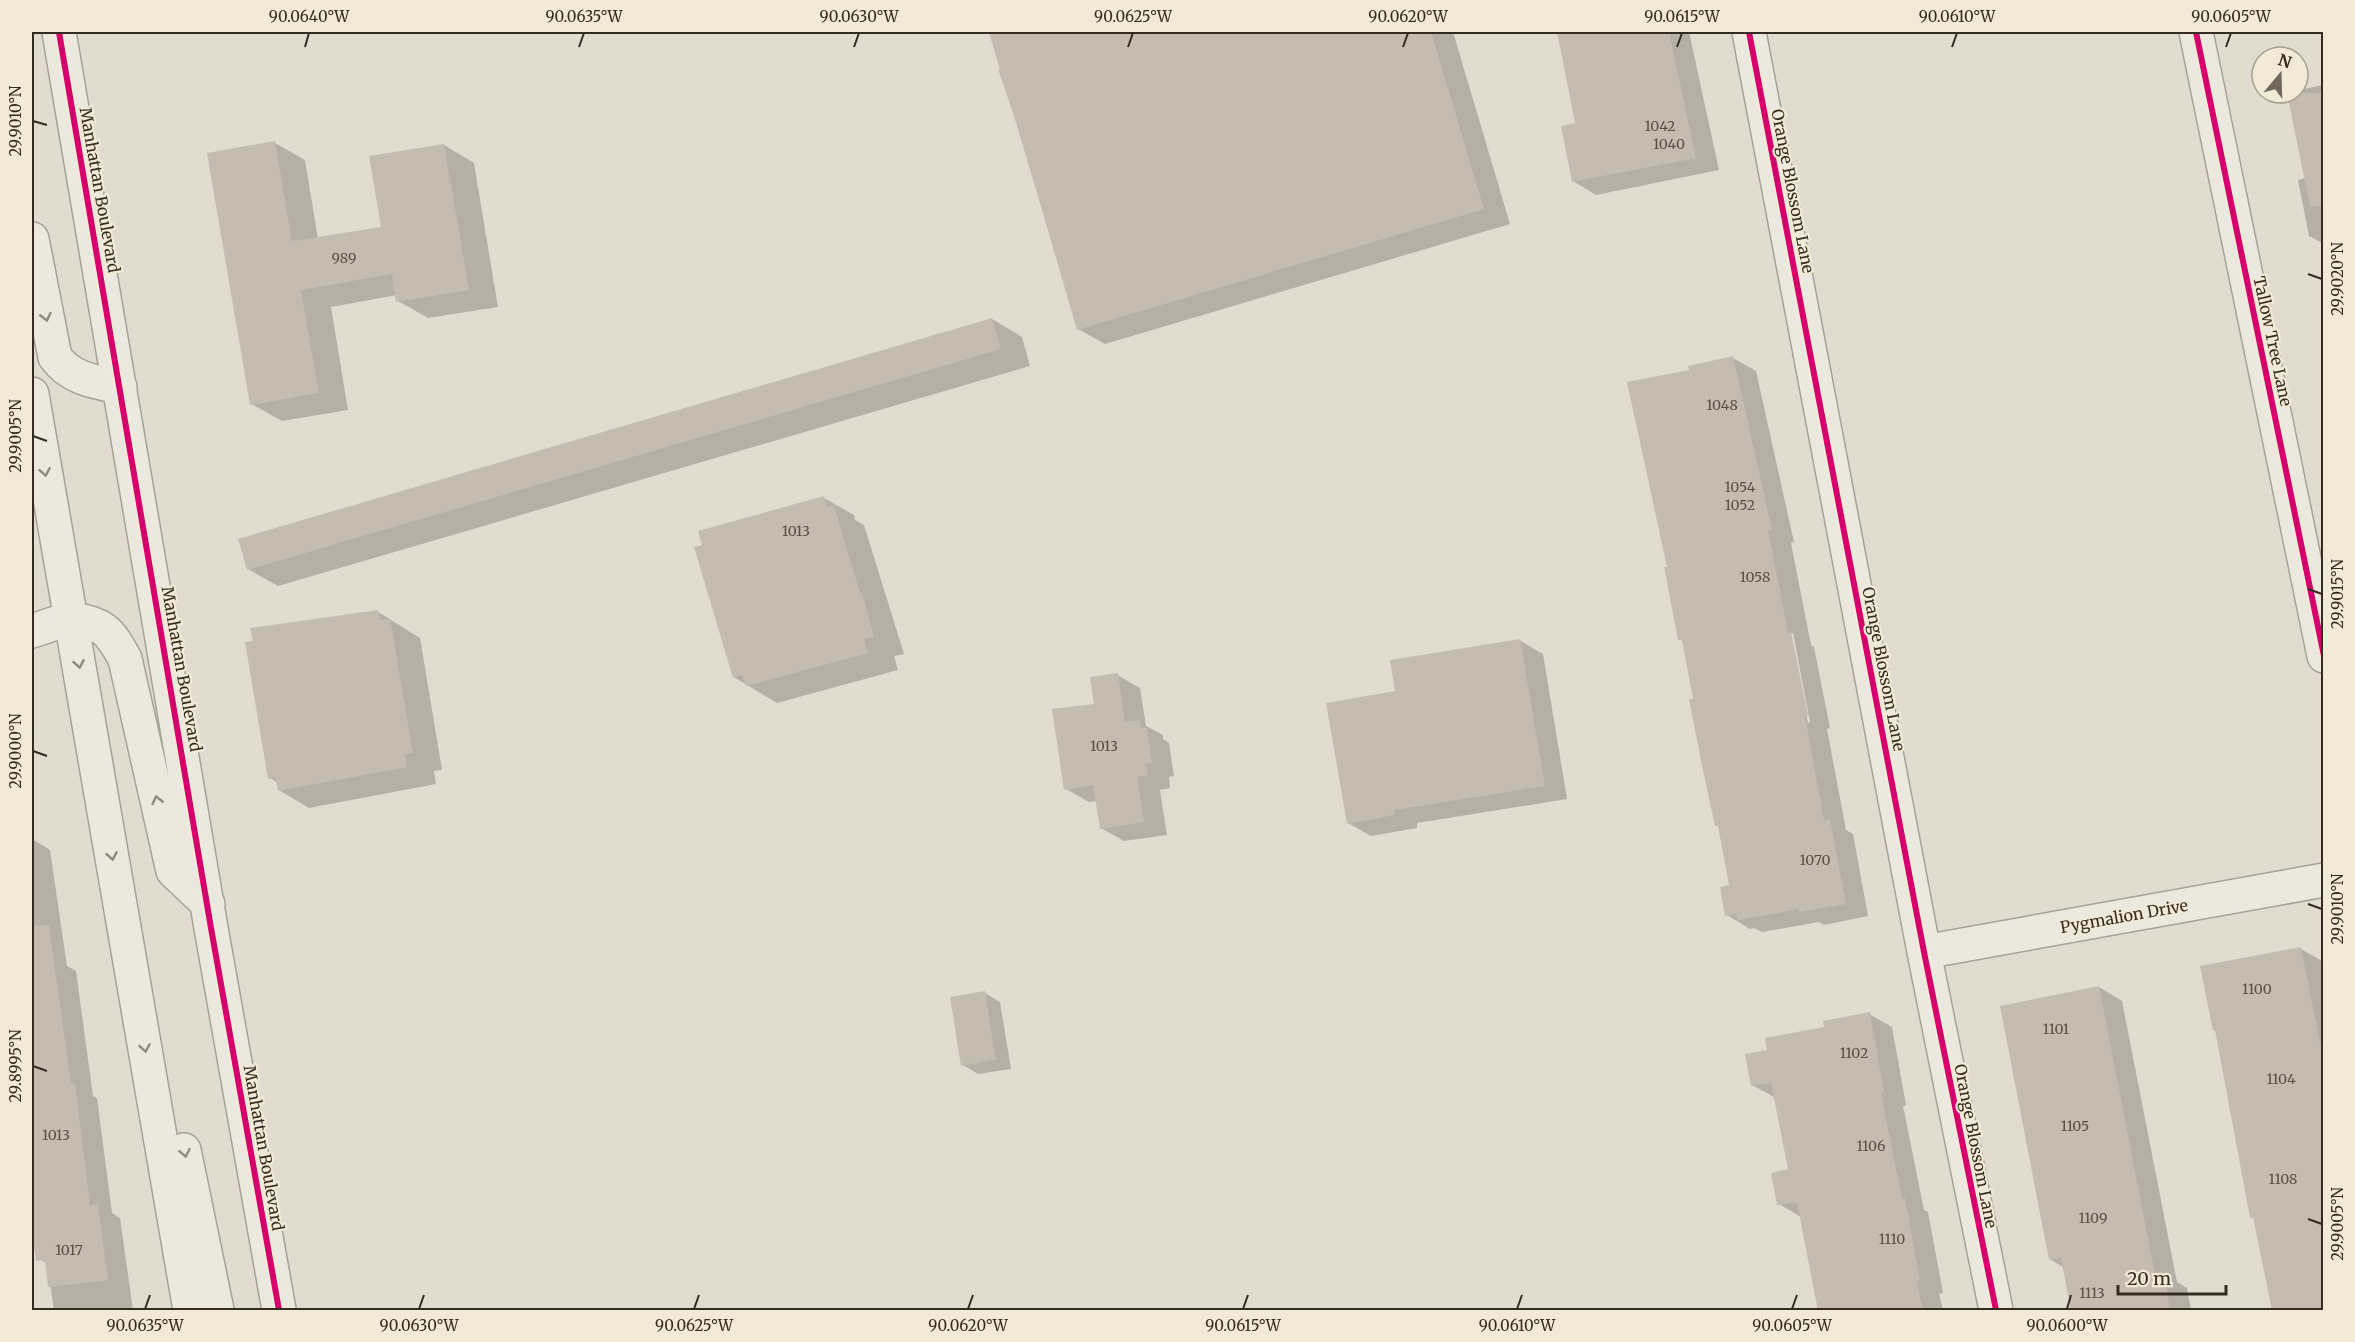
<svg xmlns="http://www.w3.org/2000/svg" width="2355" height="1342" viewBox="0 0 2355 1342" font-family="Merriweather,serif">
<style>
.shadow{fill:#0003;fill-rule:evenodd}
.building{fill:#c5bcb1}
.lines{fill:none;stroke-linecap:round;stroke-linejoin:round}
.minor-casing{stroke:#a7a198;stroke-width:36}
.tertiary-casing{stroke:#a7a198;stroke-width:36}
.minor{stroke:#ebe8e0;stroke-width:33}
.tertiary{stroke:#ebe8e0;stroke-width:33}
.cycleway-casing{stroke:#f1ead7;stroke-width:10}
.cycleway{stroke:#d6006c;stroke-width:6}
.oneway{stroke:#908a80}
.ticks{fill:none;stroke:#352b21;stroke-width:2}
.labels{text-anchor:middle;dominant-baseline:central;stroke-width:4.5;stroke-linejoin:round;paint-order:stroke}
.number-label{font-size:14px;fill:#594f45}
.street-label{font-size:16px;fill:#352b21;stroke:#f1ead7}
.neatline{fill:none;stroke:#352b21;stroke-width:2}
.ticks-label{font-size:15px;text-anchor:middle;fill:#352b21}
</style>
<rect width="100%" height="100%" fill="#e1dcd0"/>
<!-- shadow -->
<path class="shadow" d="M 989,32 L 1453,32 L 1510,224 L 1105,344 L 1078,329 Z
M 1558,32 L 1689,32 L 1719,170 L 1596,195 L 1573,181 L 1577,124 Z
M 2324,85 L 2324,244 L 2309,236 L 2298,180 L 2306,178 L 2288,93 L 2298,93 L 2298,90 Z
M 275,143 L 305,160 L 318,239 L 383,228 L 444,145 L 474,163 L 498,307 L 428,318 L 398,301 L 397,295 L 331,307 L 348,410 L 282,421 L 252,404 Z
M 992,319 L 1022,337 L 1030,366 L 278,586 L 248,569 Z
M 1733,358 L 1756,371 L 1794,542 L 1791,543 L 1811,645 L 1814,647 L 1830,728 L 1827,729 L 1846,830 L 1853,834 L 1868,916 L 1824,925 L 1819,922 L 1762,932 L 1754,928 L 1750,929 L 1727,915 L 1731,886 L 1691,700 L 1695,700 L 1684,642 L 1679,639 L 1668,568 L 1691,371 ZM 1790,633 L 1793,633 L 1810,722 L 1808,723 Z
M 824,498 L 854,515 L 855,520 L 864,525 L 904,654 L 894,656 L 898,670 L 777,703 L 734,677 Z
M 378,612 L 420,638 L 442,770 L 434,771 L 436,784 L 309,808 L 279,790 L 278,783 L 270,778 Z
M 1519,640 L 1543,654 L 1567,799 L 1417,823 L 1417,828 L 1371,836 L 1348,823 L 1397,692 Z
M 1117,675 L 1140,688 L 1146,726 L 1163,735 L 1163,739 L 1169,743 L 1174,776 L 1169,777 L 1170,788 L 1160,790 L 1167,835 L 1124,841 L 1101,828 L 1097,801 L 1089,802 L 1066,789 L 1096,705 Z
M 32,839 L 50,850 L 67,966 L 76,971 L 93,1096 L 97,1098 L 112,1213 L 120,1218 L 133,1310 L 54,1310 L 47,1263 L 41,1260 L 32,1179 Z
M 2301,949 L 2324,962 L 2324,1310 L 2274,1310 L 2255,1219 L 2251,1217 L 2217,1031 L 2214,1030 Z
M 2099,987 L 2122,1001 L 2177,1282 L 2187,1288 L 2191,1310 L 2072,1310 L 2064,1268 L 2050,1259 Z
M 985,993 L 1000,1002 L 1011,1069 L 978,1074 L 963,1065 Z
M 1869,1014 L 1892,1027 L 1906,1105 L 1903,1106 L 1924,1210 L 1928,1212 L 1943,1293 L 1939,1294 L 1943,1310 L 1819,1310 L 1801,1217 L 1779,1204 L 1790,1170 L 1776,1098 L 1752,1085 L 1769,1051 Z"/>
<!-- building -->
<path class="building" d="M 989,32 L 1431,32 L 1484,209 L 1077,330 L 1019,131 L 998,69 L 1000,69 Z
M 1557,32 L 1669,32 L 1696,158 L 1572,182 L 1561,126 L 1575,123 Z
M 2287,93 L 2324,93 L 2324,205 L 2310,207 Z
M 275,141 L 292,241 L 381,227 L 369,156 L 444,144 L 469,290 L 396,302 L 392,274 L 301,290 L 319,393 L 250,405 L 207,153 Z
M 992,318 L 1001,349 L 247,570 L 238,539 Z
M 1733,356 L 1772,530 L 1768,530 L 1788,633 L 1791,632 L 1808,715 L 1805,716 L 1824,820 L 1830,819 L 1846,904 L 1799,912 L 1799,909 L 1738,920 L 1736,914 L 1725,916 L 1720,887 L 1729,885 L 1718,826 L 1715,826 L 1701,761 L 1689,699 L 1693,699 L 1682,640 L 1678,640 L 1664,567 L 1667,567 L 1627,382 L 1689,370 L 1688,366 Z
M 824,496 L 827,507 L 834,506 L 860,593 L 862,593 L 874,637 L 864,639 L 868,653 L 746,686 L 742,675 L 733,678 L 694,547 L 702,545 L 698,531 Z
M 378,610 L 380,620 L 390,619 L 413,753 L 405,754 L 407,767 L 278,791 L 276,778 L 268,779 L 260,731 L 245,642 L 253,641 L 250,628 Z
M 1520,639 L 1545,786 L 1394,810 L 1395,815 L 1347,824 L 1326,703 L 1395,691 L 1390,660 Z
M 1118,673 L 1125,722 L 1140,720 L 1141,728 L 1147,728 L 1152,763 L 1146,764 L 1148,775 L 1137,777 L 1144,822 L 1100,829 L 1093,785 L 1064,790 L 1052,709 L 1094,704 L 1090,677 Z
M 49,925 L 71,1084 L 75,1083 L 90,1205 L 98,1204 L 108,1280 L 48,1287 L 45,1260 L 36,1261 L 32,1229 L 32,926 Z
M 2301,947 L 2324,1062 L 2324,1306 L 2302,1311 L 2272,1311 L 2253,1217 L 2250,1218 L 2215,1030 L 2213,1031 L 2200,966 Z
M 2099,986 L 2155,1274 L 2164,1273 L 2170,1311 L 2071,1311 L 2061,1258 L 2049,1260 L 2000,1006 Z
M 985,991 L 996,1060 L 961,1066 L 950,997 Z
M 1870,1012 L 1884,1093 L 1881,1093 L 1902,1198 L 1905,1198 L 1920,1280 L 1917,1281 L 1923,1311 L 1818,1311 L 1797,1203 L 1777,1205 L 1771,1173 L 1788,1169 L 1771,1083 L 1751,1086 L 1745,1054 L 1767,1050 L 1765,1038 L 1824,1027 L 1823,1021 Z"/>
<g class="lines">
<!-- minor casing -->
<g class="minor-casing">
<path id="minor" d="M 1749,32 L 1924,952 L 1996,1310
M 2196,32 L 2324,656
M 32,631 L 71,618
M 1924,952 L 2324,880"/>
</g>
<!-- tertiary casing -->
<g class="tertiary-casing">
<path id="tertiary" d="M 59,32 L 211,928 L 279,1310
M 32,239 L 55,357 C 71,379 95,382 120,387
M 32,394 L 190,1310
M 71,618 C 105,626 108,628 125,659 L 173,871 L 208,904
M 184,1150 L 217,1310"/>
</g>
<!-- minor -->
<use href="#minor" class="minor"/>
<!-- tertiary -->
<use href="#tertiary" class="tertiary"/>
<!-- cycleway casing -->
<g class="cycleway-casing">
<path id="cycleway" d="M 59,32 L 211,928 L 279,1310
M 1749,32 L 1924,952 L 1996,1310
M 2196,32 L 2324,656"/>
</g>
<!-- cycleway -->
<use href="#cycleway" class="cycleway"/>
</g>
<!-- one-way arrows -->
<defs><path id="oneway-chevron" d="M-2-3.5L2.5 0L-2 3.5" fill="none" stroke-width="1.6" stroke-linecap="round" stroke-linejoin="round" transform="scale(1.5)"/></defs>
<g class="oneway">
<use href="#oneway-chevron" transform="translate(46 317) rotate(77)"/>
<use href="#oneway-chevron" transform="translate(45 472) rotate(80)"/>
<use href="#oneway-chevron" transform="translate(79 664) rotate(80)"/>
<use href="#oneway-chevron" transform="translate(157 800) rotate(-103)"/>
<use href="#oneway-chevron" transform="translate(112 856) rotate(80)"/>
<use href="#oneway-chevron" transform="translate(145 1048) rotate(80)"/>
<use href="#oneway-chevron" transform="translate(185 1153) rotate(79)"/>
</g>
<!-- ticks -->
<path class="ticks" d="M 305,47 L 309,33M 579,47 L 584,33M 854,47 L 859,33M 1128,47 L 1133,33M 1403,47 L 1408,33M 1677,47 L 1682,33M 1952,47 L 1957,33M 2226,47 L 2231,33M 33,121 L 47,125M 2308,274 L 2322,279M 33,436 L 47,441M 2308,589 L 2322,594M 33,751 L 47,756M 2308,904 L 2322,909M 33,1066 L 47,1071M 2308,1219 L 2322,1224M 145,1309 L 150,1295M 419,1309 L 424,1295M 694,1309 L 699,1295M 968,1309 L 973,1295M 1243,1309 L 1248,1295M 1517,1309 L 1522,1295M 1792,1309 L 1797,1295M 2067,1309 L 2071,1295"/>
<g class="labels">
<!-- number labels -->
<g class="number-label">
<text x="1660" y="126">1042</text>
<text x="1669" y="144">1040</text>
<text x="344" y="258">989</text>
<text x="1722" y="405">1048</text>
<text x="1740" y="487">1054</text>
<text x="1740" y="505">1052</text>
<text x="796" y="531">1013</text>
<text x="1755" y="577">1058</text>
<text x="1104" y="746">1013</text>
<text x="1815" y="860">1070</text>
<text x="2257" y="989">1100</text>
<text x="2056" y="1029">1101</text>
<text x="1854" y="1053">1102</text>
<text x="2281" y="1079">1104</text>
<text x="2075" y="1126">1105</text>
<text x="56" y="1135">1013</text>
<text x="1871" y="1146">1106</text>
<text x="2283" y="1179">1108</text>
<text x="2093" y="1218">1109</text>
<text x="1892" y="1239">1110</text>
<text x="69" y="1250">1017</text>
<text x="2092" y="1293">1113</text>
</g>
<!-- street labels -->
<g class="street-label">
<text transform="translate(100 190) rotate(80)">Manhattan Boulevard</text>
<text transform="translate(1793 191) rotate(79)">Orange Blossom Lane</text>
<text transform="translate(2273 341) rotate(78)">Tallow Tree Lane</text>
<text transform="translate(182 669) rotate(80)">Manhattan Boulevard</text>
<text transform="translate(1884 669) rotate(79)">Orange Blossom Lane</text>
<text transform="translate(2124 916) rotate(-10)">Pygmalion Drive</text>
<text transform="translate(1976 1146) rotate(79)">Orange Blossom Lane</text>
<text transform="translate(264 1148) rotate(80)">Manhattan Boulevard</text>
</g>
</g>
<!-- border -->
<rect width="2355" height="1342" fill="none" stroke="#f1ead7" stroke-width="66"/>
<!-- north arrow -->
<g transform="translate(2280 75) rotate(19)"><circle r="28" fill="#f1ead7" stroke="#a69e8e" stroke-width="1.5"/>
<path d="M0-4.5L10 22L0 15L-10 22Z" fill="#71695e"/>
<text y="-9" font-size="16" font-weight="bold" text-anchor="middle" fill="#352b21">N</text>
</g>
<!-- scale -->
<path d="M2118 1285v9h108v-9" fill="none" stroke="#352b21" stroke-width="3"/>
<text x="2127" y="1285" font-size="18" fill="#352b21" stroke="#f1ead7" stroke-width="4.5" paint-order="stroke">20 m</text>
<rect x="33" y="33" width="2289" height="1276" class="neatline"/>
<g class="ticks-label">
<text x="309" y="22">90.0640°W</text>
<text x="584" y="22">90.0635°W</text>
<text x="859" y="22">90.0630°W</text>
<text x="1133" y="22">90.0625°W</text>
<text x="1408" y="22">90.0620°W</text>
<text x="1682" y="22">90.0615°W</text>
<text x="1957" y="22">90.0610°W</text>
<text x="2231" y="22">90.0605°W</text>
<text transform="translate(16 121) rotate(-90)" y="5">29.9010°N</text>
<text transform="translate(2338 279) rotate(-90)" y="5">29.9020°N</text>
<text transform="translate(16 436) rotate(-90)" y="5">29.9005°N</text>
<text transform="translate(2338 594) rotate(-90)" y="5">29.9015°N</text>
<text transform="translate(16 751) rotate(-90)" y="5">29.9000°N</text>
<text transform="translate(2338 909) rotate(-90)" y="5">29.9010°N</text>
<text transform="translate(16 1066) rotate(-90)" y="5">29.8995°N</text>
<text transform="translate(2338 1224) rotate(-90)" y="5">29.9005°N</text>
<text x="145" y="1331">90.0635°W</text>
<text x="419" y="1331">90.0630°W</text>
<text x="694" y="1331">90.0625°W</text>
<text x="968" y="1331">90.0620°W</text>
<text x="1243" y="1331">90.0615°W</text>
<text x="1517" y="1331">90.0610°W</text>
<text x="1792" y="1331">90.0605°W</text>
<text x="2067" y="1331">90.0600°W</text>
</g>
</svg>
